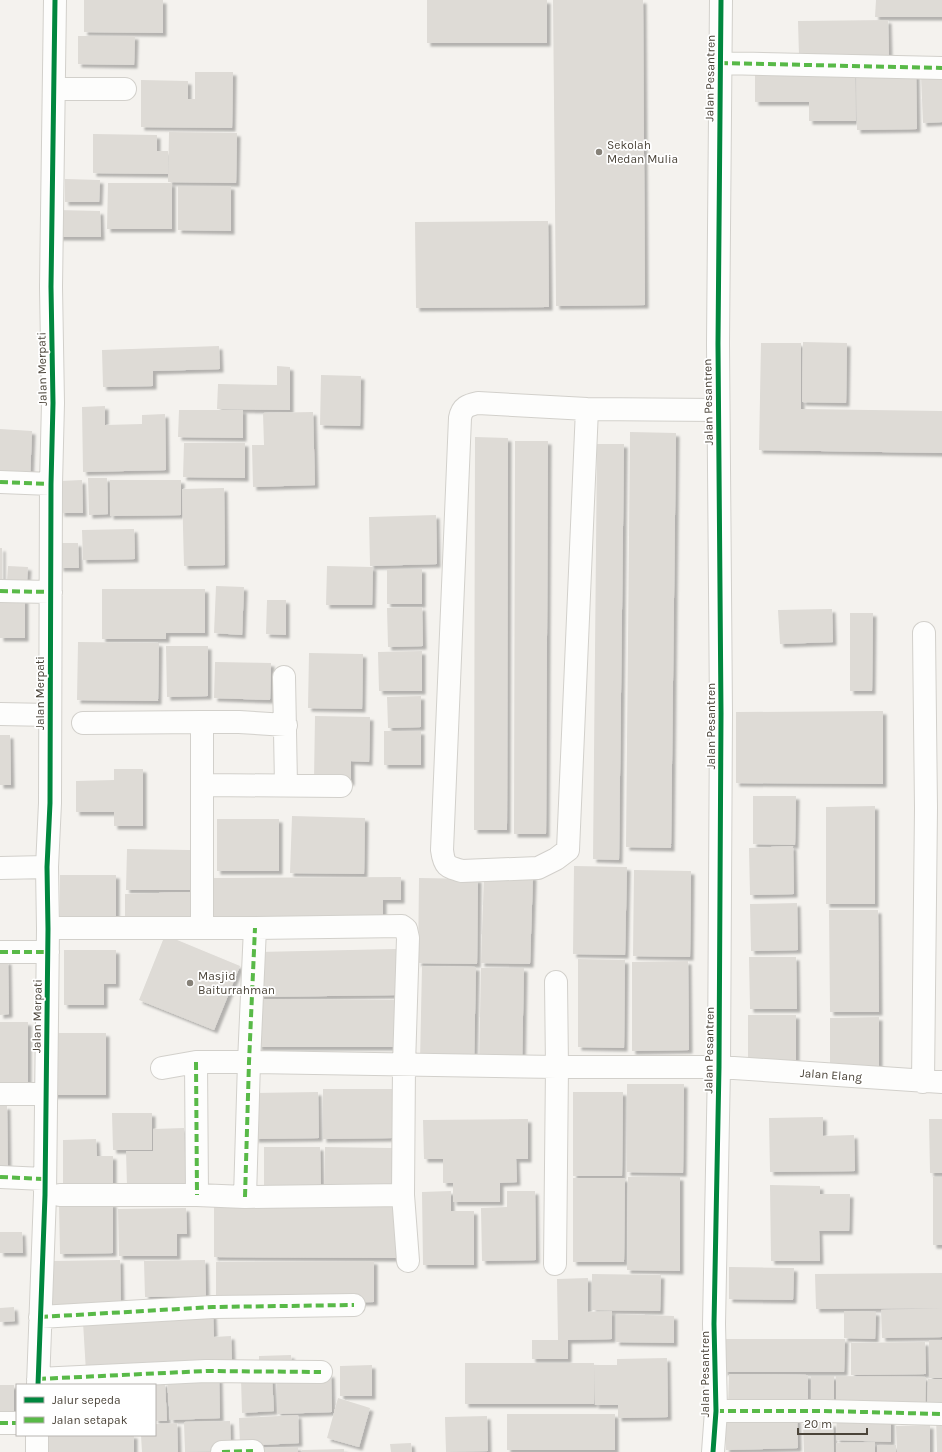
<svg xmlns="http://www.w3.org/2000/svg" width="942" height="1452" viewBox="0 0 942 1452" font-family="Karla,sans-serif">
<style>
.building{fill:#dedbd6;filter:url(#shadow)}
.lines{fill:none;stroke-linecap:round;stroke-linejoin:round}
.minor-casing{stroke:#d2d0cb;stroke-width:24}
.minor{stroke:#fdfdfc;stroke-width:22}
.quiet{stroke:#58b947;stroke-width:4;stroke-dasharray:8 4;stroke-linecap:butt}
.cycleway-casing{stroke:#fff;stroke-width:8}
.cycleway{stroke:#00873e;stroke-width:5}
.poi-dot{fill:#868178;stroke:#fff;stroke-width:1.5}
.labels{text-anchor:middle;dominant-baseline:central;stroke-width:3.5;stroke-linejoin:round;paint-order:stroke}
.street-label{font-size:12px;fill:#4b4439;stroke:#fff}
.poi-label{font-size:12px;fill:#4b4439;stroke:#fff;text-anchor:start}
</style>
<defs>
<filter id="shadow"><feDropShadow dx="3.5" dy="3.5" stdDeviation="1" flood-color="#0004"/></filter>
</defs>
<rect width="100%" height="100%" fill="#f4f2ee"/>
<!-- building -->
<path class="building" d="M 84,0 L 163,0 L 163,33 L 84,32 Z
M 427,0 L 547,0 L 547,43 L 427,43 Z
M 553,0 L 643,0 L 645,305 L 556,306 Z
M 876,0 L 942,0 L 942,17 L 875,17 Z
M 888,20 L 889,55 L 799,56 L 798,21 Z
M 78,36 L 135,36 L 134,65 L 78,64 Z
M 855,71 L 856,121 L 809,121 L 809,102 L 755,102 L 755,72 Z
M 916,71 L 917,129 L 857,130 L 856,72 Z
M 195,72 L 233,72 L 232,128 L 141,127 L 141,80 L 188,81 L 188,99 L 195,99 Z
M 942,75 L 942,122 L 923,123 L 921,76 Z
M 169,132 L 237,133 L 236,183 L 168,182 Z
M 93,134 L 157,135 L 157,151 L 168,151 L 168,174 L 93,173 Z
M 65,179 L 100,180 L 99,202 L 65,202 Z
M 108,183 L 172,183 L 172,229 L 107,229 Z
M 178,186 L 231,186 L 231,231 L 178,230 Z
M 57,210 L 100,211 L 101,237 L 57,237 Z
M 548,221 L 549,307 L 416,308 L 415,222 Z
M 803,342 L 847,343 L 846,403 L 802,402 Z
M 761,343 L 801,343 L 801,409 L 942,411 L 942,453 L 759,450 Z
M 219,346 L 220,369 L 153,371 L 153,386 L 103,387 L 102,350 Z
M 277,366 L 290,367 L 290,410 L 217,409 L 218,384 L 277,385 Z
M 321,375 L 361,376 L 360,426 L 320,425 Z
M 105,406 L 105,425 L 142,424 L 142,415 L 165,414 L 166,470 L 83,472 L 82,407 Z
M 179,410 L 243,410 L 243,438 L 178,437 Z
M 313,412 L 315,485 L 253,487 L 252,445 L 264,445 L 263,413 Z
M 0,429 L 32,431 L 30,480 L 0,479 Z
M 630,432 L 676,433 L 671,848 L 626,847 Z
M 475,437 L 508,438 L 507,830 L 474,830 Z
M 515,441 L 548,441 L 546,834 L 514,834 Z
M 184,443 L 245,443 L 245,478 L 183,477 Z
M 597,444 L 624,444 L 619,860 L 593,859 Z
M 88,478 L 107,478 L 108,514 L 89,515 Z
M 82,480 L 83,513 L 61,513 L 60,481 Z
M 110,480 L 181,480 L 181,515 L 110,516 Z
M 224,488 L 225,565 L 184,566 L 182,489 Z
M 436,515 L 437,564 L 370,566 L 369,517 Z
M 134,529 L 135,559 L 83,560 L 82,530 Z
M 60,543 L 78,543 L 79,568 L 60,568 Z
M 0,548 L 2,548 L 2,587 L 0,587 Z
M 8,566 L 28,567 L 27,581 L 7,581 Z
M 327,566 L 373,567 L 372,605 L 326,605 Z
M 387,569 L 422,569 L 422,604 L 387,604 Z
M 216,586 L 244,587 L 242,635 L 214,633 Z
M 102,589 L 205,589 L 205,633 L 166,633 L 166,639 L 102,639 Z
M 25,599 L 25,638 L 0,638 L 0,600 Z
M 267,600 L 286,600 L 286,635 L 266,634 Z
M 422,607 L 423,646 L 388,647 L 387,608 Z
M 832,609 L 833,642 L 780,644 L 778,610 Z
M 850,613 L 873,613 L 872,691 L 850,691 Z
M 78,642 L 159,643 L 158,701 L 77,700 Z
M 166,646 L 208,646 L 208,696 L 167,697 Z
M 422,651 L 422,691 L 379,691 L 378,652 Z
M 309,653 L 363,654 L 362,709 L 308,708 Z
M 215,662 L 271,663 L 270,700 L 214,698 Z
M 421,696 L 421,727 L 388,728 L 387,697 Z
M 883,711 L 883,784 L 736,783 L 736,712 Z
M 315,716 L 370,717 L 369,762 L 351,761 L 351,782 L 314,781 Z
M 384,731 L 421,731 L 421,765 L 384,765 Z
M 0,735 L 10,735 L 11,785 L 0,785 Z
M 114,769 L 143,769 L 143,826 L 114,826 L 114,812 L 76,812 L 76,781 L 114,780 Z
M 753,796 L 796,796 L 795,845 L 753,844 Z
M 875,806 L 875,904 L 826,904 L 826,807 Z
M 292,816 L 365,818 L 364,874 L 290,873 Z
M 217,819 L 279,819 L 279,871 L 217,871 Z
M 793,846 L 794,894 L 750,895 L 749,848 Z
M 127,849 L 191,850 L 191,890 L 126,890 Z
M 574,866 L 627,867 L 625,955 L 573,954 Z
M 634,870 L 691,871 L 690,957 L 633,956 Z
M 60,875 L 116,875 L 116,926 L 60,926 Z
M 484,875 L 533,876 L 530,964 L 481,963 Z
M 401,877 L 401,900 L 383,900 L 383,924 L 209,925 L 209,878 Z
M 419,878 L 478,879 L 477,964 L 418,963 Z
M 191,892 L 192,924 L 125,926 L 125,894 Z
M 797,903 L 798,950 L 751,951 L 750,904 Z
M 829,910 L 878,910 L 879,1012 L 830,1012 Z
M 165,935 L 240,966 L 214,1030 L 139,1000 Z
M 396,949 L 397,995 L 259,997 L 258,952 Z
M 64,950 L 116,950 L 116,984 L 104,984 L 104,1005 L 64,1005 Z
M 749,957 L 796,957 L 797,1009 L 750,1009 Z
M 578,959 L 625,960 L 624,1048 L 578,1047 Z
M 0,961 L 8,961 L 9,1014 L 0,1015 Z
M 688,961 L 689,1050 L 632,1051 L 632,962 Z
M 422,966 L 476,967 L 474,1063 L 420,1062 Z
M 481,968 L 524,968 L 522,1065 L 479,1064 Z
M 259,999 L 395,1000 L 395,1047 L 258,1047 Z
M 748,1015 L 796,1015 L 796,1067 L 748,1066 Z
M 879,1017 L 879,1068 L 830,1068 L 830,1018 Z
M 0,1022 L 28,1022 L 28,1083 L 0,1083 Z
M 51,1033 L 106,1033 L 106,1095 L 51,1095 Z
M 627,1084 L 684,1084 L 683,1173 L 627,1172 Z
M 323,1089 L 392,1089 L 392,1138 L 323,1139 Z
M 318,1092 L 319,1138 L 255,1139 L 254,1093 Z
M 573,1092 L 623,1092 L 622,1176 L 573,1176 Z
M 0,1106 L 7,1106 L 8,1173 L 0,1174 Z
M 112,1113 L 152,1113 L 152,1150 L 113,1150 Z
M 823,1117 L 823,1136 L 854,1135 L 855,1171 L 770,1172 L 769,1118 Z
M 528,1119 L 528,1159 L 516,1159 L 517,1182 L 500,1183 L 500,1202 L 453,1202 L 453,1183 L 443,1183 L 443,1159 L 424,1159 L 423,1120 Z
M 929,1119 L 942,1119 L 942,1173 L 930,1173 Z
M 184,1128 L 186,1186 L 127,1187 L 126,1151 L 153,1151 L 153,1129 Z
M 96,1139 L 97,1156 L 113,1156 L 113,1184 L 63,1186 L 63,1140 Z
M 264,1147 L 320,1147 L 321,1188 L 264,1188 Z
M 325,1147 L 392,1148 L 391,1194 L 324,1193 Z
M 628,1177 L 680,1177 L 680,1271 L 627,1270 Z
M 933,1177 L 942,1177 L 942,1245 L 933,1245 Z
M 573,1178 L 625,1178 L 624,1262 L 573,1262 Z
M 770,1185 L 820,1186 L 820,1194 L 850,1194 L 849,1231 L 819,1231 L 820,1261 L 771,1261 Z
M 451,1191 L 451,1211 L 474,1211 L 474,1265 L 423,1265 L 422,1192 Z
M 507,1191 L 535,1191 L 536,1260 L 482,1261 L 481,1208 L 507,1207 Z
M 113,1203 L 113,1253 L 60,1254 L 59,1204 Z
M 214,1206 L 398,1206 L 398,1258 L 214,1257 Z
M 186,1208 L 187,1234 L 177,1234 L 177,1256 L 119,1256 L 118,1209 Z
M 0,1232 L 22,1232 L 23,1253 L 0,1253 Z
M 120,1260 L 121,1310 L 52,1311 L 51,1261 Z
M 205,1260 L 206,1296 L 145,1297 L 144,1261 Z
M 374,1261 L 374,1302 L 216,1304 L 216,1262 Z
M 729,1267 L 794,1268 L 793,1300 L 729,1299 Z
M 942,1273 L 942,1308 L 816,1309 L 815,1274 Z
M 592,1274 L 661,1275 L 660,1311 L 592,1310 Z
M 588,1278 L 588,1312 L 612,1311 L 612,1339 L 568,1340 L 568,1359 L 532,1359 L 532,1340 L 558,1340 L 557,1279 Z
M 14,1307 L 15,1321 L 0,1322 L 0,1308 Z
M 942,1308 L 942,1337 L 882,1338 L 881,1310 Z
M 844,1311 L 876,1312 L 875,1339 L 844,1338 Z
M 213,1314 L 214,1337 L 231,1336 L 232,1360 L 86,1372 L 83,1322 Z
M 616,1314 L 674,1316 L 674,1343 L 616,1342 Z
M 724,1339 L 845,1339 L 844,1372 L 724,1372 Z
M 929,1340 L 942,1340 L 942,1378 L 929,1378 Z
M 925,1342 L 926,1374 L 851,1375 L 851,1343 Z
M 291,1355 L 292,1370 L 259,1371 L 259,1356 Z
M 667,1358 L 668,1417 L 618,1418 L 618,1405 L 595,1405 L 594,1365 L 617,1365 L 617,1359 Z
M 465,1363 L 594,1363 L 594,1404 L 465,1404 Z
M 372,1365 L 372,1396 L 340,1396 L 340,1366 Z
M 331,1374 L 332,1412 L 277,1414 L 277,1375 Z
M 729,1374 L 808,1375 L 808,1407 L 728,1407 Z
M 811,1376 L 834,1376 L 834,1409 L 811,1409 Z
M 836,1376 L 926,1377 L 925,1410 L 836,1408 Z
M 219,1377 L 220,1418 L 170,1420 L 167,1380 Z
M 272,1378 L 274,1411 L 242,1413 L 241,1379 Z
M 928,1379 L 942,1379 L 942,1408 L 927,1408 Z
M 165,1383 L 167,1421 L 155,1421 L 155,1385 L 143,1385 L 143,1384 Z
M 0,1385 L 14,1385 L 14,1419 L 0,1419 Z
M 338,1398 L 370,1408 L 359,1447 L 327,1438 Z
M 797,1412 L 798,1448 L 726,1450 L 725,1414 Z
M 507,1414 L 615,1414 L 615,1450 L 507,1450 Z
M 837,1414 L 891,1415 L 891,1442 L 836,1440 Z
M 298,1415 L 299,1443 L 240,1446 L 239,1418 Z
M 936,1415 L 942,1415 L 942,1452 L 937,1452 Z
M 487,1416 L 488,1451 L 446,1452 L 445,1417 Z
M 230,1421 L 231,1451 L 185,1452 L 184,1422 Z
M 177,1423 L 178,1452 L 142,1452 L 141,1435 L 155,1435 L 155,1424 Z
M 833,1423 L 834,1452 L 804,1452 L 803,1424 Z
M 930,1425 L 930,1452 L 897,1452 L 896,1426 Z
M 44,1435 L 134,1435 L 134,1452 L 44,1452 Z
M 875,1442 L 875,1452 L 836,1452 L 836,1443 Z
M 411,1443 L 412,1452 L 391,1452 L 390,1444 Z
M 877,1445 L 896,1445 L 896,1452 L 877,1452 Z
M 298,1447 L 298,1452 L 256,1452 L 256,1448 Z
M 344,1449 L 344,1452 L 302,1452 L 302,1450 Z"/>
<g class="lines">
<!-- minor casing -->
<g class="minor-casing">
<path id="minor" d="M 720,63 L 942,68
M 55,89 L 125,89
M 587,409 L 568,850 L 556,859 L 538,868 L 462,871 C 447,867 444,866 442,850 L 460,418 C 462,407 468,405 478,403 L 587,409 L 718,410
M 0,482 L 51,484
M 0,591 L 51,592
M 284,677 L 286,785
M 0,714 L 50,715
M 83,723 L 202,722
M 203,785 L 341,786
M 0,868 L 47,867
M 57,928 L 255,928 L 402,926 L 406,929 L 408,938 L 404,1065 L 403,1195 L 408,1261
M 202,928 L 202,722 L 239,722 L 286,725
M 0,952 L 48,952
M 196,1062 L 197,1195
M 162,1068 L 196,1062 L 249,1062 L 557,1067 L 719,1067 L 942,1082
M 923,1082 L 926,808 L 924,633
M 0,1094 L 46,1094
M 0,1177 L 44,1179
M 60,1195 L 197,1195 L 245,1197 L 403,1195
M 245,1197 L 249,1062 L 255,928
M 555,1264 L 557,1067 L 556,982
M 40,1317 L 213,1307 L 354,1305
M 38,1379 L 206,1371 L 321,1372
M 38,1385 L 45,1195 L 48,929 L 47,867 L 50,803 L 51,484 L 53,403 L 51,287 L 55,0
M 716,1411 L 824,1411 L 942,1414
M 0,1423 L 17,1423
M 37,1452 L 37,1435
M 222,1452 L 253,1451
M 713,1452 L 716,1411 L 714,1324 L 719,1067 L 721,713 L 718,344 L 721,0"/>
</g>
<!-- minor -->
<use href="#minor" class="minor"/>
<!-- quiet -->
<path class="quiet" d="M 720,63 L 942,68
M 0,482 L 51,484
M 0,591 L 51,592
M 0,952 L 48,952
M 196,1062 L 197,1195
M 0,1177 L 44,1179
M 245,1197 L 249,1062 L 255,928
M 40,1317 L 213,1307 L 354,1305
M 38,1379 L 206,1371 L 321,1372
M 716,1411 L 824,1411 L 942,1414
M 0,1423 L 17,1423
M 222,1452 L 253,1451"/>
<!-- cycleway casing -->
<g class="cycleway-casing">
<path id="cycleway" d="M 38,1385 L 45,1195 L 48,929 L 47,867 L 50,803 L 51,484 L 53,403 L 51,287 L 55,0
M 713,1452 L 716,1411 L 714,1324 L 719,1067 L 721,713 L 718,344 L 721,0"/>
</g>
<!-- cycleway -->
<use href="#cycleway" class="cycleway"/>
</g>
<!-- markers -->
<g class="poi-dot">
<circle cx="599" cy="152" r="4"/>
<circle cx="190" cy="983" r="4"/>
</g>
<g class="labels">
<!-- street labels -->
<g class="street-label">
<text transform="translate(710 78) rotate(-89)">Jalan Pesantren</text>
<text transform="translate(42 369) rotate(-91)">Jalan Merpati</text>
<text transform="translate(708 402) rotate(-91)">Jalan Pesantren</text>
<text transform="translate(40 693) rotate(-90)">Jalan Merpati</text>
<text transform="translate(711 726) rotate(-90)">Jalan Pesantren</text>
<text transform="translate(37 1016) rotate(-89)">Jalan Merpati</text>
<text transform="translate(709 1050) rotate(-89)">Jalan Pesantren</text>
<text transform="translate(831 1075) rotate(4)">Jalan Elang</text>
<text transform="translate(705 1374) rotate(-90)">Jalan Pesantren</text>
</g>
<!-- poi labels -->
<g class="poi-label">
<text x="607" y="145">Sekolah<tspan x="607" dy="14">Medan Mulia</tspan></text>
<text x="198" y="976">Masjid<tspan x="198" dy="14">Baiturrahman</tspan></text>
</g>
</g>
<!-- legend -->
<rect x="16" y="1384" width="140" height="52" fill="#ffffff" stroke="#b7b4b0"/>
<rect x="24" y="1397" width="20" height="6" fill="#00873e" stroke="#b7b4b0"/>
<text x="52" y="1404" font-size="12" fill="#4b4439">Jalur sepeda</text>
<rect x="24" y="1417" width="20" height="6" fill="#58b947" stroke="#b7b4b0"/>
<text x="52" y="1424" font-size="12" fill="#4b4439">Jalan setapak</text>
<!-- scale -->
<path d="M798 1428v6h69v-6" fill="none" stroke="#4b4439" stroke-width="2"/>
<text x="804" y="1428" font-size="12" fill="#4b4439" stroke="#ffffff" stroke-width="3" paint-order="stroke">20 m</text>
</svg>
